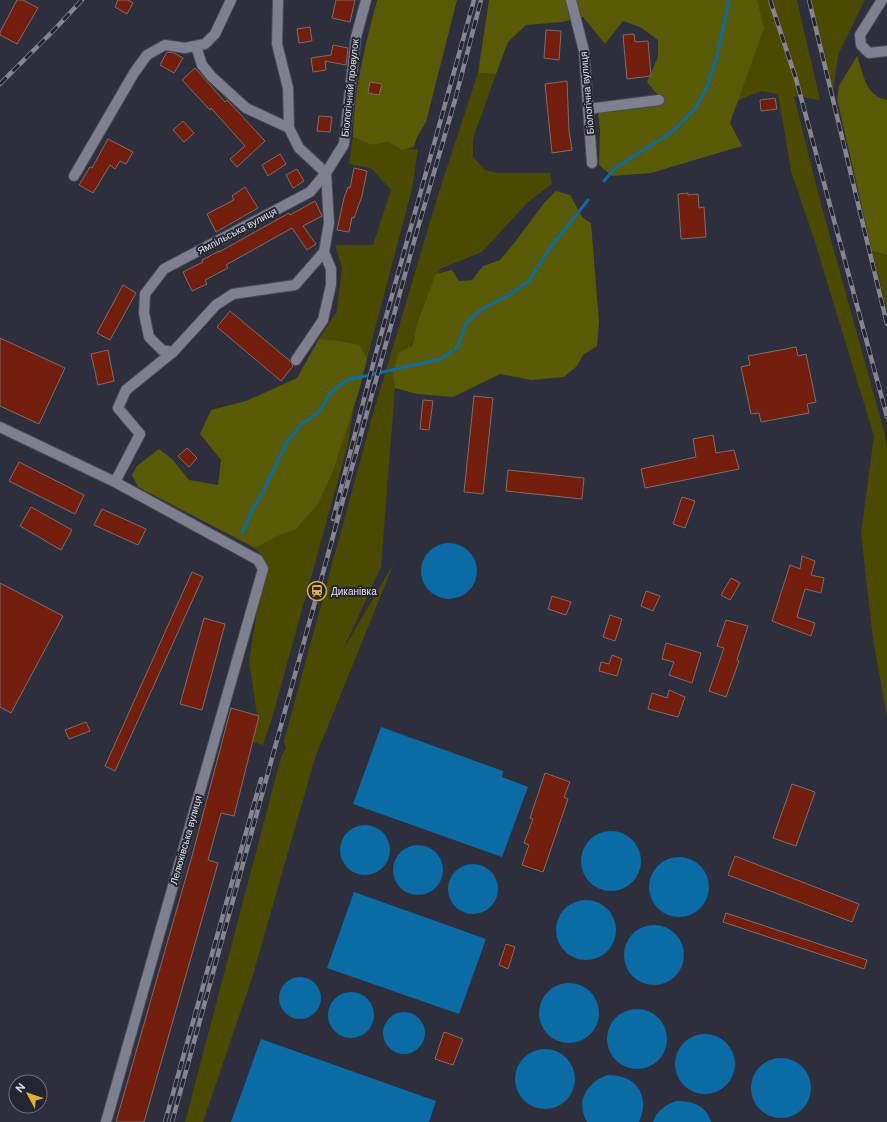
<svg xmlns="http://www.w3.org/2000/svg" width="887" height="1122" viewBox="0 0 887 1122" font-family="'DM Sans',sans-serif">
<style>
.green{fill:#4a4b00}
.forest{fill:#595a05}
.water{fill:#0b6ba5}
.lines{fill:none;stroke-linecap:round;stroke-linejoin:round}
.stream{stroke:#0b6ba5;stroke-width:3}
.building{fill:#731e0d;stroke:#7d6b67}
.street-casing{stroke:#4a4c56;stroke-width:12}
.street{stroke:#7e808f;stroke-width:10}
.rail-casing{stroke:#848590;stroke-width:4.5}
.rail{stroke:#232531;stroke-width:3;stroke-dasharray:9;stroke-linecap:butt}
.labels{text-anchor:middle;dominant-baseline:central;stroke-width:4;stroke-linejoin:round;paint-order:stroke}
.street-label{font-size:10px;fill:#e0e1ea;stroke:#232531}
.poi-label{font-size:10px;fill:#e0e1ea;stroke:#232531;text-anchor:start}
</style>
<rect width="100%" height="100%" fill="#2d2f3c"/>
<!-- green -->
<path class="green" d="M 724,0 L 797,0 L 820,100 L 794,96 L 818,193 L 884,431 L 887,447 L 887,718 L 873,639 L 861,533 L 874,436 L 815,242 L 791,171 L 778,94 L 761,91 L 679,125 Z
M 811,0 L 865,0 L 838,55 L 833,92 Z
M 478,73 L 496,74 L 473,139 L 473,157 L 485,170 L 498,173 L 550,173 L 552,184 L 528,202 L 482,252 L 440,269 L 395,388 L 381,567 L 343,650 L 394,563 L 315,758 L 252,978 L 203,1122 L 185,1122 L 281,757 L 286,748 L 284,741 L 373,414 L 438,195 Z
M 353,137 L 372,145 L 388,142 L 400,149 L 418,149 L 412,189 L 367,359 L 319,339 L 337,311 L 342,268 L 335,245 L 373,245 L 391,190 L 371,168 L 349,164 Z
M 872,251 L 887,255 L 887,312 Z
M 356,390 L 348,444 L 272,718 L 263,745 L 253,742 L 257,715 L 249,661 L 265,561 L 255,548 L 299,505 Z"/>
<!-- forest -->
<path class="forest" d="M 377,0 L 457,0 L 426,122 L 417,137 L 414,147 L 402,150 L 388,142 L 372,145 L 353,137 C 354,90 365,45 377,0 Z
M 489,0 L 757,0 L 764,28 L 730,123 L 742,146 L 651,173 L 612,176 L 599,165 L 600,131 L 598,113 L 661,99 L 647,82 L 658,57 L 658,40 L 640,27 L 623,21 L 605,44 L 583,17 L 562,22 L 526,25 L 508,42 L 496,74 L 478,73 Z
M 857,56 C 864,75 865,96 887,100 L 887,255 L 872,251 L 837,99 L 839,86 Z
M 556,191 L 570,195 L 583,218 L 591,223 L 599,322 L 597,346 L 583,355 L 577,366 L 564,377 L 531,380 L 500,374 L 453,397 L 417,394 L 395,388 L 393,375 L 398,353 L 412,346 L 418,321 L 436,274 L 452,270 L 459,281 L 472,280 L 483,266 L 500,260 L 515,242 L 545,202 Z
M 319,339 L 339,341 L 360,345 L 367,359 L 359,391 L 333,471 L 318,504 L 296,529 L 277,536 L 255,548 L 138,487 L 132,475 L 137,466 L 159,449 L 172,459 L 189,480 L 218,485 L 221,460 L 200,434 L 211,410 L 246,401 L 297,378 Z"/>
<!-- water -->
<path class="water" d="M421 571a28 28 0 1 1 56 0a28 28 0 1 1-56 0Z
M 381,727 L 503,771 L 502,777 L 528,787 L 502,857 L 353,804 Z
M340 850a25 25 0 1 1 50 0a25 25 0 1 1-50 0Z
M581 861a30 30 0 1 1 60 0a30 30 0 1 1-60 0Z
M393 870a25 25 0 1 1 50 0a25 25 0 1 1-50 0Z
M649 887a30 30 0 1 1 60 0a30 30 0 1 1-60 0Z
M448 889a25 25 0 1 1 50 0a25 25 0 1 1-50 0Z
M 354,892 L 486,939 L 459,1014 L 327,968 Z
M556 930a30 30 0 1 1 60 0a30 30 0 1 1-60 0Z
M624 955a30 30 0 1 1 60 0a30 30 0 1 1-60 0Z
M279 998a21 21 0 1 1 42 0a21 21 0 1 1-42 0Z
M539 1013a30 30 0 1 1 60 0a30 30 0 1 1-60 0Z
M328 1015a23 23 0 1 1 46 0a23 23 0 1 1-46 0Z
M607 1039a30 30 0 1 1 60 0a30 30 0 1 1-60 0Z
M383 1033a21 21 0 1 1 42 0a21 21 0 1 1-42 0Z
M675 1064a30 30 0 1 1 60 0a30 30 0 1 1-60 0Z
M 261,1039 L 436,1101 L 429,1122 L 231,1122 Z
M515 1079a30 30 0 1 1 60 0a30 30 0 1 1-60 0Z
M751 1088a30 30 0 1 1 60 0a30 30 0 1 1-60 0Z
M 607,1075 C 636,1074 651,1096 639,1122 L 587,1122 C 575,1101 587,1083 607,1075 Z
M 676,1101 C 692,1100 707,1106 711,1122 L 653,1122 C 657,1110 666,1105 676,1101 Z"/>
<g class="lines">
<!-- stream -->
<path class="stream" d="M 604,181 L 615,168 L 672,132 L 694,110 L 706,89 L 717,57 L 729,0
M 242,533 L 254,507 L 264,490 L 288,440 L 303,423 L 319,412 L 330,393 L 347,380 L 441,359 L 458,347 L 466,323 L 481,310 L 512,293 L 529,281 L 547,252 L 588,200"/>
</g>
<!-- building -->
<path class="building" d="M 17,0 L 23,0 L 38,8 L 17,44 L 0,35 L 0,32 Z
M 118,0 L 128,0 L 133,3 L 127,14 L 115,7 Z
M 336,0 L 355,0 L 350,22 L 332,18 Z
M 310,27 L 312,41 L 299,43 L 297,29 Z
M 546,30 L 561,31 L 559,60 L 544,58 Z
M 634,34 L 635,42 L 648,41 L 651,76 L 627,79 L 623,35 Z
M 333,45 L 348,48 L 346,65 L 325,61 L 326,70 L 313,72 L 311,58 L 331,55 Z
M 167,52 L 174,53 L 183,58 L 174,73 L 160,65 Z
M 195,68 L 225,102 L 227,100 L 265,141 L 237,167 L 230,159 L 245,146 L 211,108 L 210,110 L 182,80 Z
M 567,81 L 569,131 L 572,150 L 552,153 L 545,84 Z
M 370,82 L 382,84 L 379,95 L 368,93 Z
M 775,98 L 777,109 L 761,111 L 760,100 Z
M 319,116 L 332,117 L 330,132 L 317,131 Z
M 183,121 L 194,133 L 184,142 L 173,130 Z
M 108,139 L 133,152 L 126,164 L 120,161 L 115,169 L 110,165 L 93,193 L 79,185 L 90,167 L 92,168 Z
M 280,154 L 286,164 L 268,176 L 262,165 Z
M 354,168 L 367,171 L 362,196 L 354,218 L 352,217 L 349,232 L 337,230 L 344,198 L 348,187 L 350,188 Z
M 297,169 L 304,181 L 293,188 L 286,175 Z
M 245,187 L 258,208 L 216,232 L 207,214 L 234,200 L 232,196 Z
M 688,193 L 688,195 L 698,194 L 699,208 L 704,207 L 706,237 L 681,239 L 678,194 Z
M 315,201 L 322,216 L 303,226 L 316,244 L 307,250 L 292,228 L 226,265 L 228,268 L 205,280 L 207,284 L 192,291 L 183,272 L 203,262 L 202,260 L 219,251 L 219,252 L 289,213 L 290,215 Z
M 123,285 L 136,293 L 110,340 L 97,333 Z
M 230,311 L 290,361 L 293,366 L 281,381 L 217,327 Z
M 0,338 L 65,368 L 39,424 L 0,406 Z
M 796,347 L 798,356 L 806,354 L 816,402 L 807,404 L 809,413 L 761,422 L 759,413 L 751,414 L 741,367 L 750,365 L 748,356 Z
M 108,350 L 114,381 L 98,385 L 91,354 Z
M 474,396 L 493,398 L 483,494 L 464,492 Z
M 423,400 L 433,401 L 429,430 L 420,429 Z
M 713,435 L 716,453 L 734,450 L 739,469 L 645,488 L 641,469 L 696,457 L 693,439 Z
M 187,448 L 197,458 L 189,467 L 178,456 Z
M 19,462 L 84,495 L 75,514 L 9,481 Z
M 508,470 L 584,478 L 582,499 L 506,491 Z
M 682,497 L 695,501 L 685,528 L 673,524 Z
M 31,507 L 72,530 L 61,550 L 20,526 Z
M 102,509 L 146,529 L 138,545 L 94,525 Z
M 802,556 L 815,561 L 811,575 L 824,578 L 821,593 L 805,589 L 797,617 L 815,623 L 811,636 L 772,621 L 790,565 L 800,569 Z
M 192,572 L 203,577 L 115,771 L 105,766 Z
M 731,578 L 740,583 L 730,600 L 721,595 Z
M 0,583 L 63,616 L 11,713 L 0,707 Z
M 646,591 L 660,596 L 653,611 L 641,606 Z
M 552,596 L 571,602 L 566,615 L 548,609 Z
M 610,615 L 622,619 L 615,641 L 603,637 Z
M 204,618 L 225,624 L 202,710 L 180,704 Z
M 726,620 L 748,626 L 737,660 L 739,661 L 726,697 L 709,691 L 724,648 L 717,646 Z
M 666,643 L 701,653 L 692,683 L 669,675 L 674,662 L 662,659 Z
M 612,655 L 622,659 L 617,676 L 599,671 L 601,662 L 609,664 Z
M 669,690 L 685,697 L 678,717 L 648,709 L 652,693 L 667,698 Z
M 231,708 L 259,716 L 234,816 L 221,813 L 208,860 L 218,863 L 144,1122 L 116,1122 L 192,856 Z
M 86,722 L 90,731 L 69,739 L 65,730 Z
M 545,773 L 570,782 L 564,797 L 568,799 L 543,872 L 522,865 L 529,845 L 524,843 L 533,819 L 530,818 Z
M 792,784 L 815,792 L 796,846 L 773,838 Z
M 735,856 L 859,904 L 852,922 L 728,875 Z
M 726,913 L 867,960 L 864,969 L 723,922 Z
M 506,944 L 515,947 L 508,969 L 499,965 Z
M 444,1032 L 463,1039 L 453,1065 L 435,1059 Z"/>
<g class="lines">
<!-- street casing -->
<g class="street-casing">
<path id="street" d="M 278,0 L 277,44 L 288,88 L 289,128 L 299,148 L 326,173
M 571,0 L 584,51 L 592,163
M 882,0 L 860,35 L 861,45 L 869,53 L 887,51
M 196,46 L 202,65 L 212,77 L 246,108 L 289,128
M 588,109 L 659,100
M 74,176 L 134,73 L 147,55 L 165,45 L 185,48 L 205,44 L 215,34 L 231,0
M 173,352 L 162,350 L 149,337 L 144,313 L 145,294 L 164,269 L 310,192 L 326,173 L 344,144 L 356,37 L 366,0
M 296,360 L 323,320 L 331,285 L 331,269 L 324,252
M 0,427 L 115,482 L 258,560 L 263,569 L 106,1122
M 115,482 L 140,434 L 118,408 L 126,390 L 173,352 L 216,305 L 233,294 L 295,285 L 324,252 L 329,223 L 326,173"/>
</g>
<!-- street -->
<use href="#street" class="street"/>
<!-- rail casing -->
<g class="rail-casing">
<path id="rail" d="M 770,0 L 796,79 L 887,417
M 809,0 L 887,324
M 0,84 L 55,29 L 82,0
M 333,519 L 376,353 L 474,0
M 165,1122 L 261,779
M 172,1122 L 415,238 L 455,100 L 481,0"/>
</g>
<!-- rail -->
<use href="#rail" class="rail"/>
</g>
<!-- icons -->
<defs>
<g id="station-ring" transform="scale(1)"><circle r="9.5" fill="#232531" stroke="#e1af34" stroke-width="1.5"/><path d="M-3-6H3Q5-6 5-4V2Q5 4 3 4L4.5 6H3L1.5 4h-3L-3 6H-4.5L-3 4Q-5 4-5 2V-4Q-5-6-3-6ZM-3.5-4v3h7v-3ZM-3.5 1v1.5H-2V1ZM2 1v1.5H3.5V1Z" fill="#e1af34"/></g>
</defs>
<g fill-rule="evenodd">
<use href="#station-ring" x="317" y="591"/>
</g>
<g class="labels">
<!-- street labels -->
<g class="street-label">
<text transform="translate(350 88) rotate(-84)">Біологічний провулок</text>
<text transform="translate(587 93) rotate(-95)">Біологічна вулиця</text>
<text transform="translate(237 231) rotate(-28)">Ямпільська вулиця</text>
<text transform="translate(186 840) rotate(-74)">Лелюківська вулиця</text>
</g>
<!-- poi labels -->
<g class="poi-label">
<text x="331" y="591">Диканівка</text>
</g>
</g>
<!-- north arrow -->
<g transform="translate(28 1094) rotate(310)"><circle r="19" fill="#232531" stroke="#6f707b"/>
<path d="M0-3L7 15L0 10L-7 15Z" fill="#e1af34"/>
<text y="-6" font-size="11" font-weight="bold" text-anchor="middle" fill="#e0e1ea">N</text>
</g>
</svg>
